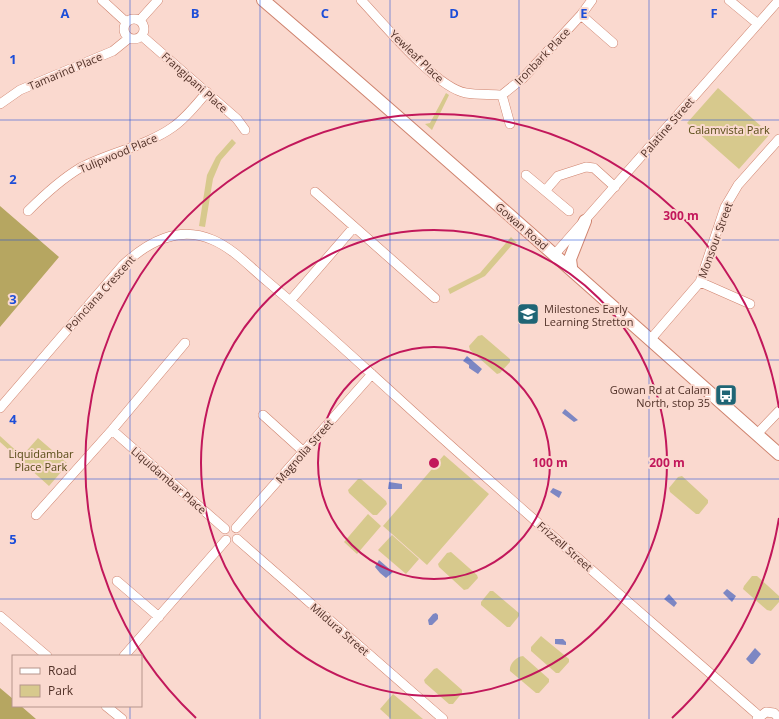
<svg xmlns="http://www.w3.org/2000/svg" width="779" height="719" viewBox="0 0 779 719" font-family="'Open Sans',sans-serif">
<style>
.green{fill:#d7c98d}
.forest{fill:#b6a661}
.water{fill:#7d87c3}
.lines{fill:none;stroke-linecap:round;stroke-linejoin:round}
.minor-casing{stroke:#cf836e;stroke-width:10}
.major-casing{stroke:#cf836e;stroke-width:14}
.minor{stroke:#fff;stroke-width:9}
.major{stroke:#fff;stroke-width:12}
.grid{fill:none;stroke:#1d4ed8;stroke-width:1;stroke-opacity:0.55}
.ring{fill:none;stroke:#c2185b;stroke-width:2}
.labels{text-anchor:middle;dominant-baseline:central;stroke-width:4;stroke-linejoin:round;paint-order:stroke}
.street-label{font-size:11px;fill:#503027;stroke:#fad9cf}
.park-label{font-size:11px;fill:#574b15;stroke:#fad9cf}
.poi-label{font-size:11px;fill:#503027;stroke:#fad9cf;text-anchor:start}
.grid-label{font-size:13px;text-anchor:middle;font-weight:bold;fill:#1d4ed8;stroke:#fad9cf;stroke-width:4;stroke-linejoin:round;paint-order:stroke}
.centre{fill:#c2185b;stroke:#fad9cf;stroke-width:2}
.ring-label{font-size:12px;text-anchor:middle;font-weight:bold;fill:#c2185b;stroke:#fad9cf;stroke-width:4;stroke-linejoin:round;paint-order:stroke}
</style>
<rect width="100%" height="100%" fill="#fad9cf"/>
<!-- green -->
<path class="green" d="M 718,88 L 770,134 L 739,169 L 687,123 Z
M 446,93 L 449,95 L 432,130 L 425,124 L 430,123 Z
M 232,139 L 236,143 L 221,160 L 213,179 L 205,227 L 199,226 L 207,175 L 216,157 Z
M 511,237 L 517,243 L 512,245 L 485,276 L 450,294 L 448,289 L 480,273 Z
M 482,335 L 510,359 L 510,362 L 500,373 L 497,374 L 470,350 L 469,346 L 478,336 Z
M 0,436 L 22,456 L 38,438 L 68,464 L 49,486 L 0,442 Z
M 444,455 L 489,494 L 427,565 L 383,526 Z
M 682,476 L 708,500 L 708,503 L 699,514 L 696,514 L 670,492 L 669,488 L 678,477 Z
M 358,479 L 361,479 L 386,501 L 387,504 L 377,515 L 373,515 L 349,493 L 348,490 Z
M 368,514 L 381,526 L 357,554 L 344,542 Z
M 392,535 L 419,559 L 406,574 L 378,550 Z
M 451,552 L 477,575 L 478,578 L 468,589 L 464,590 L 439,567 L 438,564 L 447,553 Z
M 752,576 L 757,576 L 779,596 L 779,602 L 771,611 L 767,610 L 743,589 L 744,586 Z
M 490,591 L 493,591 L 519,613 L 519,616 L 510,627 L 507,627 L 481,605 L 481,602 Z
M 541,636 L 569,659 L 569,662 L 559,673 L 556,673 L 531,651 L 531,647 Z
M 523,656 L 549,679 L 549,682 L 539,693 L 536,693 L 510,671 C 509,664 516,657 523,656 Z
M 437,668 L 462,690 L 462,693 L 453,704 L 449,704 L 425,683 L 424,680 L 434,669 Z
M 393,694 L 423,719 L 391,719 L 380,709 Z"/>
<!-- forest -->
<path class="forest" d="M 0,206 L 59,257 L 0,327 Z
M 0,688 L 13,699 L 13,706 L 21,706 L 36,719 L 0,719 Z"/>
<!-- water -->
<path class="water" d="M 467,356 L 482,369 L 478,374 L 469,368 L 469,365 L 463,361 Z
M 565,409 L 578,420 L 574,422 L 562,413 Z
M 389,482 L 402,484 L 402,489 L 388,489 Z
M 553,488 L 562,492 L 559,498 L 550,492 Z
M 379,560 L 393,572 L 386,578 L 380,573 L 375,567 Z
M 727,589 L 736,596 L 732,602 L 723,593 Z
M 669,594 L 677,603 L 674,607 L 664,599 Z
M 436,613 L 438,615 L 438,619 L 432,625 L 429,625 L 428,620 L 433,614 Z
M 555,639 L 563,639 L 566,642 L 566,645 L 555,644 Z
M 755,648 L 761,654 L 753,664 L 751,664 L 746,659 Z"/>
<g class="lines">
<!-- minor casing -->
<g class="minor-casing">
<path id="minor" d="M 102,0 L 126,22
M 361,0 C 383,23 436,88 466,93 C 477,95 490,94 502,95 L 523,78 L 581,15 L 592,0
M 729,0 L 758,24
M 581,15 L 613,43
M124 29a10 10 0 1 1 20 0a10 10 0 1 1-20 0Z
M 140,20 L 158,0
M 142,36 L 237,119 L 245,130
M 502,95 L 510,124
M 0,104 L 20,90 L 113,51 L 129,38
M 526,175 L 569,211
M 545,191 L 558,176 L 586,167 L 594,168 L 615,187
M 315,192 L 435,298
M 28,211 C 44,195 60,180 80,168 C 109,152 145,147 173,127 C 186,118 196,105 207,92
M 555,254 L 779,0
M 700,282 L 750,304
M 290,301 L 354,227
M 650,340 L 700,282 L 725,207 L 738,185 L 779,139
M 0,408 L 123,265 C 148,242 178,225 213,240 C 234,249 251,268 268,282 C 313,320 355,359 398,398 C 516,506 638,610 759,716
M 263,415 L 304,452
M 112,430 L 225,529
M 757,434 L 779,411
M 36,515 L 112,430 L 185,343
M 236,528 L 372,374
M 237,539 L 443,719
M 117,581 L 159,617
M 0,616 L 47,656
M 124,656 L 226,540
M 106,706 L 122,719
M 757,719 L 766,712 L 774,713 L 779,718"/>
</g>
<!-- major casing -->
<g class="major-casing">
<path id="major" d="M 263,0 C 437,149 607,302 779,454
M 571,267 L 570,259 L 585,221"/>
</g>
<!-- minor -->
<use href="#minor" class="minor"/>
<!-- major -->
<use href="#major" class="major"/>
</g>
<!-- grid -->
<path class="grid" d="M 130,0 L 130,656M 260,0 L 260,719M 390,0 L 390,719M 519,0 L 519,719M 649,0 L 649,719M 0,120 L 779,120M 0,240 L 779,240M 0,360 L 779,360M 0,479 L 779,479M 0,599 L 779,599M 130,706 L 130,719"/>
<!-- distance rings -->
<g class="ring">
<circle cx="434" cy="463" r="116"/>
<circle cx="434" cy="463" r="233"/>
<path d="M779 518A349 349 0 0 1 672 718M196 718A349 349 0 1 1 779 408"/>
</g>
<!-- icons -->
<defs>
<g id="school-square" transform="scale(1.15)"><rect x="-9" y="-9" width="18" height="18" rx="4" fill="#1f6575" stroke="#fad9cf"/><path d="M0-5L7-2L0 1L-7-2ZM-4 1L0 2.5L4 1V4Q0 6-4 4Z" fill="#fff"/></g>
<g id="bus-square" transform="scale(1.15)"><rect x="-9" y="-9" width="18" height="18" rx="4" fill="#1f6575" stroke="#fad9cf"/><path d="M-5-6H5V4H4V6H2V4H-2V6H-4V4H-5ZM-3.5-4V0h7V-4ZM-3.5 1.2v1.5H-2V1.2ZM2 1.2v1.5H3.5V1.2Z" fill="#fff"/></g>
</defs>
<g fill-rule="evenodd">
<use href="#school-square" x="528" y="314"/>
<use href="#bus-square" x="726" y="395"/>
</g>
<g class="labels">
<!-- street labels -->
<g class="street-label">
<text transform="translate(417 56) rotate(44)">Yewleaf Place</text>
<text transform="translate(542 56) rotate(-46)">Ironbark Place</text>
<text transform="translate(65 71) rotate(-23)">Tamarind Place</text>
<text transform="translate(195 82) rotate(42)">Frangipani Place</text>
<text transform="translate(667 127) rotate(-49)">Palatine Street</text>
<text transform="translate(118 153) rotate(-23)">Tulipwood Place</text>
<text transform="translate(522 226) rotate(41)">Gowan Road</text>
<text transform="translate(715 240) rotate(-70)">Monsour Street</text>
<text transform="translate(100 293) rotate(-48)">Poinciana Crescent</text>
<text transform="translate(304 451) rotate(-49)">Magnolia Street</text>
<text transform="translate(169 480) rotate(41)">Liquidambar Place</text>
<text transform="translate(565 546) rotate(41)">Frizzell Street</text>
<text transform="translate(340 629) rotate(41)">Mildura Street</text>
</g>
<!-- park labels -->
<g class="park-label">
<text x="729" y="129">Calamvista Park</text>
<text x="41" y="453">Liquidambar<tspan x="41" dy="13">Place Park</tspan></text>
</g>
<!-- poi labels -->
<g class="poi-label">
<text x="544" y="308">Milestones Early<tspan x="544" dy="13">Learning Stretton</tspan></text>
<text x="710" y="389" text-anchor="end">Gowan Rd at Calam<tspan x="710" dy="13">North, stop 35</tspan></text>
</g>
</g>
<g class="grid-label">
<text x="65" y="18">A</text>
<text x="195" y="18">B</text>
<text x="325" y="18">C</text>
<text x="454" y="18">D</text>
<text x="584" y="18">E</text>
<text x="714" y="18">F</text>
<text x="13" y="64">1</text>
<text x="13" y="184">2</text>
<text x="13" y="304">3</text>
<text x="13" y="424">4</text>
<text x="13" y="544">5</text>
</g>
<circle cx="434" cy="463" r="6" class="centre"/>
<g class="ring-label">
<text x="681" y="220">300 m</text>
<text x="550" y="467">100 m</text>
<text x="667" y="467">200 m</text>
</g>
<!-- legend -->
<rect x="12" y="655" width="130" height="52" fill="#fad9cf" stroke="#b6958c"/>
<rect x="20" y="668" width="20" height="6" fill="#ffffff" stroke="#b6958c"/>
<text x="48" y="675" font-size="12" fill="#503027">Road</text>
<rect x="20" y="685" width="20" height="12" fill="#d7c98d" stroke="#b6958c"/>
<text x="48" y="695" font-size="12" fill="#503027">Park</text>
</svg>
